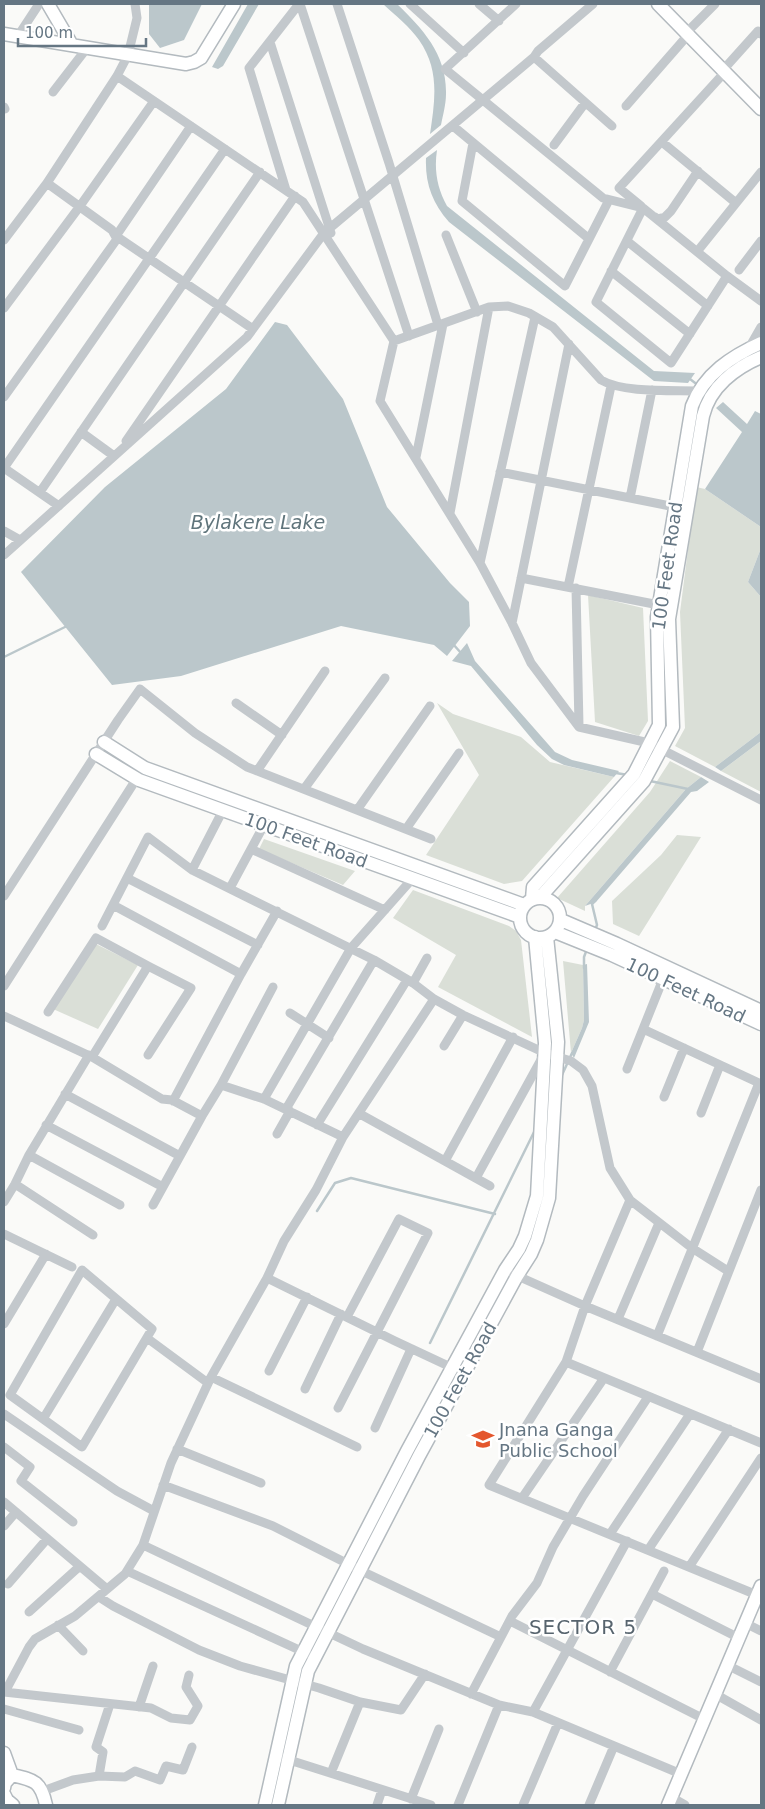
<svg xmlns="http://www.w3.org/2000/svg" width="765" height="1809" viewBox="0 0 765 1809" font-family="'DejaVu Sans',sans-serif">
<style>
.green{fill:#dadfd7}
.water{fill:#bbc7cb}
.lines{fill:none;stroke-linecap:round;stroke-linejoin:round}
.stream{stroke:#bbc7cb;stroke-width:2.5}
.secondary-casing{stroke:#b3babf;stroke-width:15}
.street{stroke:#c3c8cc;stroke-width:9}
.secondary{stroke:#fff;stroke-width:12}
.labels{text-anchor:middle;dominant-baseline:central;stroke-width:5;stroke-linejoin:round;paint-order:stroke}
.street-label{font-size:18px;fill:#657683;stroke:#fff}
.poi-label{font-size:18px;fill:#657683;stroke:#fff;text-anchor:start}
.water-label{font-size:19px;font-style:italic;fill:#60757c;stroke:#fff}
.quarter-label{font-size:20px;letter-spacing:1px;fill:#57646e;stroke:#fff}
</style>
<rect width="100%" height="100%" fill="#fafaf8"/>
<!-- green -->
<path class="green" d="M 696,487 L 705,489 L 761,527 L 761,548 L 748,582 L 761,597 L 761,732 L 715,767 L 675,746 L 685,728 L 680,612 Z
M 588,595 L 643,608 L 648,721 L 639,736 L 595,722 Z
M 437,703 L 453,714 L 521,737 L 550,762 L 614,777 L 522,881 L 504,884 L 426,855 L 479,775 Z
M 761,741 L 761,792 L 721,771 Z
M 670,761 L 701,777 L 686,789 L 585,906 L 585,911 L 557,898 L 650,792 Z
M 677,835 L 701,837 L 639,936 L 613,924 L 612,901 L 661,855 Z
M 264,839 L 355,871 L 343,885 L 259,849 Z
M 413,890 L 509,926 L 516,931 L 521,940 L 532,1037 L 438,987 L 456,955 L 393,918 Z
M 96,944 L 138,965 L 98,1029 L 53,1009 Z
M 563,961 L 583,965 L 584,1020 L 582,1028 L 571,1053 Z"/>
<!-- water -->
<path class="water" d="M 149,4 L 202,4 L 184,40 L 160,48 L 149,34 Z
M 248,4 L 259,4 L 223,66 L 218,69 L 212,67 Z
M 383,4 L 397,4 C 423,29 447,55 446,94 C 446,104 443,115 441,125 L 430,134 C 435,100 440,70 419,40 C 410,27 395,15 383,4 Z
M 437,150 C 434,170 437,188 447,206 L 654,371 L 695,373 L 688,383 L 654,381 L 449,222 C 432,203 425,183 426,158 Z
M 275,322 L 287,325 L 343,399 L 387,507 L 450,583 L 469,602 L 470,626 L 447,656 L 434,645 L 341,626 L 181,676 L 112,685 L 21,572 L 105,487 L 226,389 Z
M 723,402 L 747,424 L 755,411 L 761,414 L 761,527 L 705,489 L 742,432 L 716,408 Z
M 761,548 L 761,597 L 748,582 Z
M 467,643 L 475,661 L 555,752 L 572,760 L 619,771 L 614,777 L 564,765 L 552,759 L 537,745 L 471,666 L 452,661 Z
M 761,732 L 761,741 L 721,771 L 715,767 Z
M 701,777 L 709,782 L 697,791 L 691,792 L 596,902 L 585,906 L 686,789 Z
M 587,964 L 589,1022 L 574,1058 L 571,1053 L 582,1028 L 584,1020 L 583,965 Z"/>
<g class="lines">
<!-- stream -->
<path class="stream" d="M 690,379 L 699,386
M 453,644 L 461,653
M 4,657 L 65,627
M 616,773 L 628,775
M 650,781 L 688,789
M 595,901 L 592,904 L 597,925 L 595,930
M 584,968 L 584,957 L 587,949
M 562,1075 L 572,1053
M 317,1211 L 335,1183 L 351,1178 L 495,1214
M 430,1343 L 535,1130"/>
<!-- secondary casing -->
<g class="secondary-casing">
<path id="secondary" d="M 48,4 L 72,45
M 658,4 L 761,109
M 4,34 L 186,64 L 194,62 L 201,58 L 234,4
M 104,742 L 145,768 L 524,905
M 96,754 L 139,780 L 520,917
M520 918a20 20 0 1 1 40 0a20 20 0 1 1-40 0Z
M 545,898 L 544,893 L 644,781 L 673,727 L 669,619 L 703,416 C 710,387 735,368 761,357
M 532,899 L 533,887 L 634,774 L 659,725 L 657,617 L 692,406 C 704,374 732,356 761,343
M 561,920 L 617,944 L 761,1011
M 555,932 L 612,955 L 761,1024
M 4,1753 L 12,1775 C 34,1780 41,1781 46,1805
M 4,1788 L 5,1783 L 12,1775
M 4,1794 L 7,1800 L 13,1805
M 265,1805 L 296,1666 L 407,1451 L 505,1270 L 519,1249 L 525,1236 L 537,1196 L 545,1043 L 535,937
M 278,1805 L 308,1671 L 419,1456 L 517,1276 L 531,1254 L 537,1240 L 549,1198 L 558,1042 L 547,937
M 668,1805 L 761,1586"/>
</g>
<!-- street -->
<path class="street" d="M 300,4 L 409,336
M 337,4 L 389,163 L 438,325
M 410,4 L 464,53
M 479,4 L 499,21
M 516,4 L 445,69 L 603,198 L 643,208 L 727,276 L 761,301
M 593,4 L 538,51 L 534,57 L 612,126
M 686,33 L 715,4
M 18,36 L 39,4
M 270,42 L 331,233
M 723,70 L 758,31 L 761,34
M 117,76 L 303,202 L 394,341 L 380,401 L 480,563 L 512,623 L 531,663 L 579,727 L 649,743 L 761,800
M 53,92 L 87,48
M 626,106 L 688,35
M 4,107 L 5,109
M 191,126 L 116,236 L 253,329
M 453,126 L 588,238
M 662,142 L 736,203
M 473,143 L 462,201 L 565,286 L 609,200
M 554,145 L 585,103
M 286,190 L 249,68 L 299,4
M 641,206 L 619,188 L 725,72
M 643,208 L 596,302 L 671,363 L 727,276
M 655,217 L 657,219 L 665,217 L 671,211 L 698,171
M 446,235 L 477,312
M 4,240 L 47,183 L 117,76 L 128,55 L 137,18 L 135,4
M 627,241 L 708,306
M 700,248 L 761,172
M 739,270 L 761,241
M 611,271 L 690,334
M 4,308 L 80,206 L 154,101
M 394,341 L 489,307 L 508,306 L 529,313 L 553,327 L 601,380 C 623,393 672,390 699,391
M 749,348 L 761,327
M 4,397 L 117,239 L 112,230 L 47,183
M 81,432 L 114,456
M 126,441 L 295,196
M 416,457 L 443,324
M 4,468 L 225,149
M 4,468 L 59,506
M 500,472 L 675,507
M 40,492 L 260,172
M 630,498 L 652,390
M 450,513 L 489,307
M 4,531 L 20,540
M 4,555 L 247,337 L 324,233 L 534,57
M 480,563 L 535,317
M 521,578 L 659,605
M 568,587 L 611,386
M 576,588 L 579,726
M 512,623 L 569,344
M 236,703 L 282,735
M 257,771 L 325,671
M 304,789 L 385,678
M 357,810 L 430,706
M 406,829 L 459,753
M 251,849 L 385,910
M 192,870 L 223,810
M 127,878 L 258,945
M 230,888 L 264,825
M 4,896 L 118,720 L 140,689 L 195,733 L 247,767 L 431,839
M 113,905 L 241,974
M 102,926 L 148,837 L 192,870 L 374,960 L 413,983 L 434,999 L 463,1015 L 545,1053 L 571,1061 L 583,1070 L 592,1086 L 610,1168 L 630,1200
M 413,983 L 427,958
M 4,986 L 137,778
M 48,1012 L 96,938 L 148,966
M 290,1013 L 329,1038
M 4,1016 L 92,1057 L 162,1099 L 172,1100 L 202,1116 L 221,1085 L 264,1099 L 343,1137
M 643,1029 L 759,1083
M 444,1046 L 463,1015
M 92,1057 L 148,966 L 191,988 L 148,1055
M 627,1069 L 663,979
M 221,1085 L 273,987
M 65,1094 L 180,1156
M 664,1097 L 684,1048
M 264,1099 L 351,948 L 413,878
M 173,1101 L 241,974 L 277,911
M 286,1109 L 374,960
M 701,1113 L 720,1065
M 360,1114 L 490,1186
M 46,1125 L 163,1187
M 317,1125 L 407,980
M 277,1134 L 290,1111
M 29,1155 L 120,1205
M 445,1161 L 513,1037
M 476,1178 L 542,1058
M 15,1184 L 93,1235
M 4,1202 L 15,1184 L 29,1155 L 89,1055
M 153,1205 L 202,1116
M 4,1234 L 72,1267
M 82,1270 L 152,1329 L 82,1447 L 10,1395 Z
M 728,1271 L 692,1248 L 630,1200 L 585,1306 L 566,1362 L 489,1485 L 757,1595
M 513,1274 L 585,1306 L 761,1379
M 267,1278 L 395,1341 L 457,1370
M 618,1319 L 659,1223
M 4,1324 L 46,1254
M 657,1336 L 759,1083 L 761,1084
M 147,1338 L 208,1383
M 697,1352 L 761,1190
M 566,1362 L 761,1443
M 269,1371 L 307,1297
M 211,1377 L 357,1447
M 305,1389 L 341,1314
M 338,1408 L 428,1233 L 399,1219 L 347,1317
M 4,1414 L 117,1491 L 154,1511
M 43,1419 L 116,1299
M 375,1428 L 411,1349
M 4,1447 L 30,1467 L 21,1481 L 73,1522
M 177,1449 L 261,1483
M 163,1485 L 273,1526 L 368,1574 L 501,1637
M 522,1498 L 604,1378
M 4,1502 L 107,1589
M 4,1526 L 16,1512
M 610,1534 L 690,1414
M 143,1545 L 363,1649 L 499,1705 L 533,1712 L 681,1774
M 648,1550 L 729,1429
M 689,1567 L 761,1458
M 127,1571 L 308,1654
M 8,1584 L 47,1539
M 652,1594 L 739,1638
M 99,1597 L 113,1606 L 199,1650 L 240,1666 L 319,1688 L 360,1702 L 401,1710 L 425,1674
M 29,1612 L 80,1566
M 510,1621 L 704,1719
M 745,1623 L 761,1631
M 58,1625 L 83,1651
M 727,1665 L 761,1682
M 610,1672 L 664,1571
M 4,1692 L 151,1708 L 171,1718 L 190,1720 L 198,1706 L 186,1687 L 189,1675
M 5,1692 L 29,1647 L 35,1639 L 75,1616 L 125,1574 L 143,1545 L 171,1463 L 211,1377 L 267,1278 L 284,1241 L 316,1190 L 343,1137 L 434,999
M 471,1694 L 512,1616 L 537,1583 L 553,1547 L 583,1496 L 648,1397
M 715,1694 L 761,1720
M 139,1707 L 153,1666
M 4,1709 L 79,1730
M 533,1712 L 627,1541
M 283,1758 L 431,1805
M 333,1768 L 360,1702
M 99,1776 L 125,1777 L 135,1771 L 160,1780 L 166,1766 L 183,1770 L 192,1747
M 43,1791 L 73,1780 L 99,1776 L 103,1752 L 96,1747 L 110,1704
M 671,1797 L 685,1805
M 411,1799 L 439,1729
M 377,1805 L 382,1790
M 458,1805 L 499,1705
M 523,1805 L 558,1723
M 589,1805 L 614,1746"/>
<!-- secondary -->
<use href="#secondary" class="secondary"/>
</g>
<!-- icons -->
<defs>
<g id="school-bare" transform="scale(1.725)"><path d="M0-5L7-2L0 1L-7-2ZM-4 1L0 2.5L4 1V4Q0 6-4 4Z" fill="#e4572e" stroke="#fff" stroke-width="2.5" paint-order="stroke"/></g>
</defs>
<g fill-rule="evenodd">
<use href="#school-bare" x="483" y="1439"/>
</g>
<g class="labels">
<!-- street labels -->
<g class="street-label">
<text transform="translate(667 566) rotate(-82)">100 Feet Road</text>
<text transform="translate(306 840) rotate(20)">100 Feet Road</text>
<text transform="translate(686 990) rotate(25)">100 Feet Road</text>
<text transform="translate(460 1380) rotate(-61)">100 Feet Road</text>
</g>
<!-- poi labels -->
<g class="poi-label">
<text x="499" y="1429">Jnana Ganga<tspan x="499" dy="21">Public School</tspan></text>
</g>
<!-- water labels -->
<g class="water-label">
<text x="258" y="522">Bylakere Lake</text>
</g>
<!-- quarter labels -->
<g class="quarter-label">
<text x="583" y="1627">SECTOR 5</text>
</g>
</g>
<!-- border -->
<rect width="765" height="1809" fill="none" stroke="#657683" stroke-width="10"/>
<!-- scale -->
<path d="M18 38v8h128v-8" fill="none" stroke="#657683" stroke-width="2.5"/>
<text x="25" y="38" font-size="15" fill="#657683" stroke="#ffffff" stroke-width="4" paint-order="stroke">100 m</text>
</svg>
